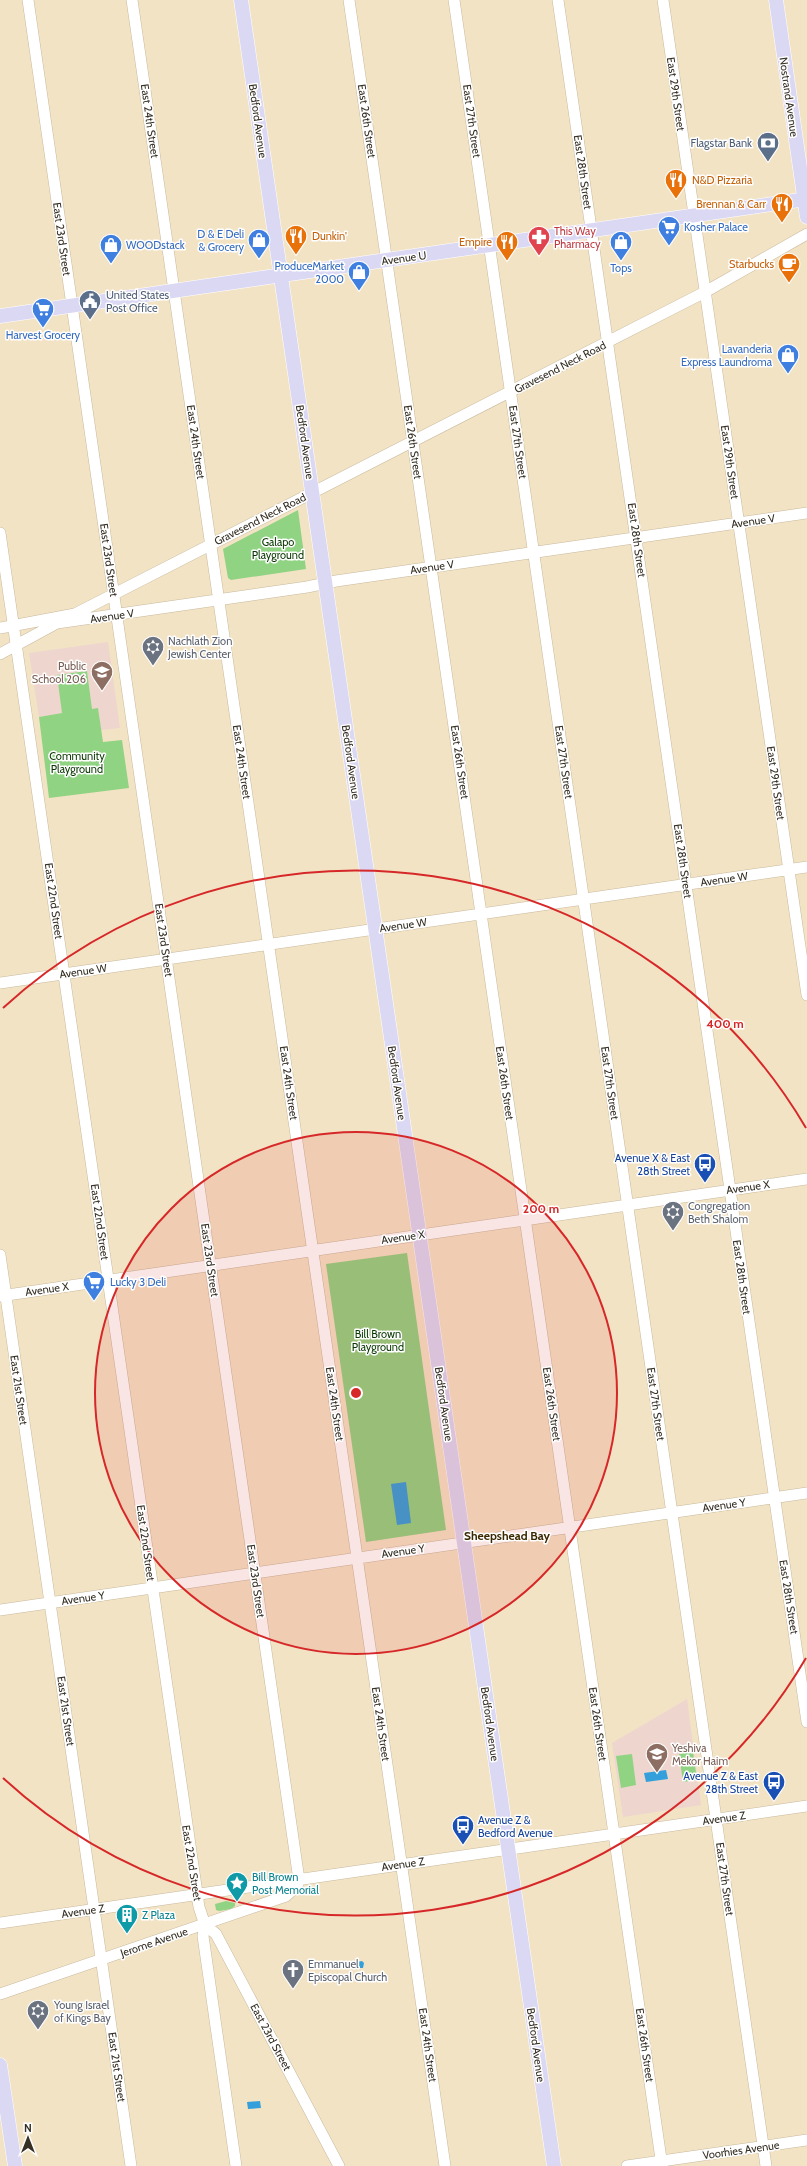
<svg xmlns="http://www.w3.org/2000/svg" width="807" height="2166" viewBox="0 0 807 2166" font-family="Cabin,sans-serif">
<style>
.education{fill:#eed5ce}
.green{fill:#90d383}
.water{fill:#34a0db}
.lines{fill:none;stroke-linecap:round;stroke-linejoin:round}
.minor-casing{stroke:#c8b99c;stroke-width:12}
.major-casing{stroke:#fff;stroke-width:15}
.minor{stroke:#fff;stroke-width:11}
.major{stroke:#dbd8f4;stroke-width:14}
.ring{fill:none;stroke:#d62828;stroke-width:2}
.labels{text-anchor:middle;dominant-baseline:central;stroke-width:3;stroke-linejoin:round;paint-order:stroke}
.street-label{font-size:11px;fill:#352f24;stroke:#fff}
.service-label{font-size:11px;fill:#4e5e75;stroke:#fff;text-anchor:end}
.food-label{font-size:11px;fill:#c56008;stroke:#fff;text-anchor:end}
.shop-label{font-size:11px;fill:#366cbe;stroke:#fff;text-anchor:start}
.health-label{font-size:11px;fill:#be3a42;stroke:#fff;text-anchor:start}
.park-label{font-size:11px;fill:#093701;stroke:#fff}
.worship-label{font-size:11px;fill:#5b616d;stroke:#fff;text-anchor:start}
.education-label{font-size:11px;fill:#785e54;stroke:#fff;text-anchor:end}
.transit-label{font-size:11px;fill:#164399;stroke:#fff;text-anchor:end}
.culture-label{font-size:11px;fill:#0d838f;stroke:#fff;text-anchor:start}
.neighbourhood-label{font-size:12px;font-weight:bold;fill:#3b2700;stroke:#fff}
.centre{fill:#d62828;stroke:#fff;stroke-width:2}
.ring-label{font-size:12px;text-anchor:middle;font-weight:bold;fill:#d62828;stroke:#fff;stroke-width:3;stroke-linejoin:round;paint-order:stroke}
</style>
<rect width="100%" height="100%" fill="#f3e3c5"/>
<!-- education -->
<path class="education" d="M 108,642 L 120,728 L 101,730 L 98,709 L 92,709 L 87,671 L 62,713 L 39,717 L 29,653 Z
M 687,1699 L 701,1805 L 623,1817 L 612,1743 Z"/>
<!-- green -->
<path class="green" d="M 298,510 L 306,569 L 231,580 L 228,578 L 223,549 Z
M 87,671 L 92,709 L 98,708 L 103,742 L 122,740 L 129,788 L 49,798 L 39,717 L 62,713 L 57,675 Z
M 407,1253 L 446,1530 L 366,1542 L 326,1264 Z
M 693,1752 L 697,1780 L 683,1782 L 679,1754 Z
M 632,1754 L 636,1785 L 621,1788 L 616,1756 Z
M 226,1901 L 235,1903 L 235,1906 L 231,1909 L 219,1911 L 216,1910 L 215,1904 Z"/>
<!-- water -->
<path class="water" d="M 406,1482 L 411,1523 L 397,1525 L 391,1484 Z
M 666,1770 L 668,1779 L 646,1782 L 644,1773 Z
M 362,1961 L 364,1963 L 363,1968 L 352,1968 L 352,1963 Z
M 260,2101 L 261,2108 L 248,2109 L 247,2102 Z"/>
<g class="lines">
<!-- minor casing -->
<g class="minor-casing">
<path id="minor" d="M 132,0 L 445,2166
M 349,0 L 662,2166
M 454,0 L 766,2166
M 558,0 L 807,1722
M 663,0 L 807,995
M 0,533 L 199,1907 L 205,1925 L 216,1934 L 339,2166
M 0,628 L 75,614 L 705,292 L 807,234
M 0,654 L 57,623 L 307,587 L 336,581 L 807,513
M 0,983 L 807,867
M 0,1255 L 131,2166
M 0,1296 L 807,1179
M 0,1610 L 807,1493
M 0,1923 L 807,1806
M 205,1925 L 203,1936 L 236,2166
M 0,1994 L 286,1896 L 297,1886 L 299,1880 L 28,0
M 627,2166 L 807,2140"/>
</g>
<!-- major casing -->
<g class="major-casing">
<path id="major" d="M 241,0 L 554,2166
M 776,0 L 807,217
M 0,316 L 807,199
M 0,2065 L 15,2166"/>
</g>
<!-- minor -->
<use href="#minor" class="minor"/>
<!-- major -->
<use href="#major" class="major"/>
</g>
<!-- distance rings -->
<circle cx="356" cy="1393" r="261" fill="#d62828" fill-opacity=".12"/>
<g class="ring">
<circle cx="356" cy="1393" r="261"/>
<path d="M806 1658A522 522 0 0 1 3 1778M3 1008A522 522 0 0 1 806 1128"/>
</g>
<!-- icons -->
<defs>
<g id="bank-pin" transform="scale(1.15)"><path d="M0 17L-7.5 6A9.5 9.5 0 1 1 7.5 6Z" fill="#5c6f8a" stroke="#fff"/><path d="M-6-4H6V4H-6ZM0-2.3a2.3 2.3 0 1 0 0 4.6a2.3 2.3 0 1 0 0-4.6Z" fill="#fff"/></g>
<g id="restaurant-pin" transform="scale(1.15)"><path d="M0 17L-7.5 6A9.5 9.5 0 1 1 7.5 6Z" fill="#e8710a" stroke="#fff"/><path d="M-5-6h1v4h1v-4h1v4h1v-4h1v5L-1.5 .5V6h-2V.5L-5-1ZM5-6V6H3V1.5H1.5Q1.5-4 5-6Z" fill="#fff"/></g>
<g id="supermarket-pin" transform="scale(1.15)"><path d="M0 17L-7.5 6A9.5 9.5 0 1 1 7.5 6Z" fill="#3f7fe0" stroke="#fff"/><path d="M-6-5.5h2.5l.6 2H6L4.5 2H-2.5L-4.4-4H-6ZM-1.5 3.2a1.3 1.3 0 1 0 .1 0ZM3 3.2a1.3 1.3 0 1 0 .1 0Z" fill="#fff"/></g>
<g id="pharmacy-pin" transform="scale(1.15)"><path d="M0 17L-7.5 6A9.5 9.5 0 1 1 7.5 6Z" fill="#e0444e" stroke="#fff"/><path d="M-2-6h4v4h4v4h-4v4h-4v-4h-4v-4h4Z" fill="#fff"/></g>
<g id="shop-pin" transform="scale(1.15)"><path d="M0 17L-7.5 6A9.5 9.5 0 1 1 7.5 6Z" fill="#3f7fe0" stroke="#fff"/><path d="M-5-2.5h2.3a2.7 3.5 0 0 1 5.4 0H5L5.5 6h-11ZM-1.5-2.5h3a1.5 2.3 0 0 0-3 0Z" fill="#fff"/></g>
<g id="cafe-pin" transform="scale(1.15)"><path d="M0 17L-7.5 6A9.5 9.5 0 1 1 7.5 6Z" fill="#e8710a" stroke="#fff"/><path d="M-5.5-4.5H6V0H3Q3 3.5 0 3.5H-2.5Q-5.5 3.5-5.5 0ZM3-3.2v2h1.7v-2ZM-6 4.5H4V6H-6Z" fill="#fff"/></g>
<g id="civic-pin" transform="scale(1.15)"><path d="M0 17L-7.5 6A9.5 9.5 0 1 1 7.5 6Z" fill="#5c6f8a" stroke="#fff"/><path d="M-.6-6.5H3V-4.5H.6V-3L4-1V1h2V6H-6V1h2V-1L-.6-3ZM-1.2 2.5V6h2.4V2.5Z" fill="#fff"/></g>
<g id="synagogue-pin" transform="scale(1.15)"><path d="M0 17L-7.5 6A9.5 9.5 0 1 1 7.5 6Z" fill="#6b7280" stroke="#fff"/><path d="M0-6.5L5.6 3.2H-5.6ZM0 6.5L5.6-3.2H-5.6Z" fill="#fff"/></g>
<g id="school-pin" transform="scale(1.15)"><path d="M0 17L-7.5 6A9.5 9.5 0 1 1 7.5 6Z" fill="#8d6e63" stroke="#fff"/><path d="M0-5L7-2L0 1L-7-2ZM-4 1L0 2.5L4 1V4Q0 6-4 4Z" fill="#fff"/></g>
<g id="bus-pin" transform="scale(1.15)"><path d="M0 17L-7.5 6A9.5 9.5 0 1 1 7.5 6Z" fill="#1a4fb4" stroke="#fff"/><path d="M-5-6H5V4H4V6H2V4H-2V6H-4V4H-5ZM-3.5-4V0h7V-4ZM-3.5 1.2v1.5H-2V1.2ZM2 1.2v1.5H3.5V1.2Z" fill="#fff"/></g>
<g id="sight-pin" transform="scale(1.15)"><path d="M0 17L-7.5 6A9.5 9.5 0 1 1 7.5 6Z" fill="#0f9aa8" stroke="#fff"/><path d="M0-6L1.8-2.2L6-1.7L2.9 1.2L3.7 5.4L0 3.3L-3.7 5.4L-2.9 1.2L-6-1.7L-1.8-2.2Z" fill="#fff"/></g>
<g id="building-pin" transform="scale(1.15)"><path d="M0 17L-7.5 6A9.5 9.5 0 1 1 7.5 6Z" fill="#0f9aa8" stroke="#fff"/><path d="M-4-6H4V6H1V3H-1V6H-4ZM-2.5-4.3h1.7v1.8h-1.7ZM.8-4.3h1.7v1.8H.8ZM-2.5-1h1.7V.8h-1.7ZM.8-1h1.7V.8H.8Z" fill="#fff"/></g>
<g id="church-pin" transform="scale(1.15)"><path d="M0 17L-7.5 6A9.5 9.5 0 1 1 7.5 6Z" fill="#6b7280" stroke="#fff"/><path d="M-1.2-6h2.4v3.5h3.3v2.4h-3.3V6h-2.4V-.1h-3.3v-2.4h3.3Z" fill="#fff"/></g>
</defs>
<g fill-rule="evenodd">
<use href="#bank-pin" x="768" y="143"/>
<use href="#restaurant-pin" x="676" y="180"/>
<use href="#restaurant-pin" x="782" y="204"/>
<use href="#supermarket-pin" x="669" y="227"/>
<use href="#restaurant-pin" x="296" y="236"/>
<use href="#pharmacy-pin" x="539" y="237"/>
<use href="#shop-pin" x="259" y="240"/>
<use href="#restaurant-pin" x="507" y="242"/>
<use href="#shop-pin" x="621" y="242"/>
<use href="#shop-pin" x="111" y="245"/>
<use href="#cafe-pin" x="789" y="264"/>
<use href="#shop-pin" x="359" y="272"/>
<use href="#civic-pin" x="90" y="301"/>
<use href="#supermarket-pin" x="43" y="309"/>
<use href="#shop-pin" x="788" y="355"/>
<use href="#synagogue-pin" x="153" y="647"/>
<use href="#school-pin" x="102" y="672"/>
<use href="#bus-pin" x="705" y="1164"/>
<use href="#synagogue-pin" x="673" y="1212"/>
<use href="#supermarket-pin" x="94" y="1282"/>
<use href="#school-pin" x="657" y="1754"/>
<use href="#bus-pin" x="774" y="1782"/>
<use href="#bus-pin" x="463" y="1826"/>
<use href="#sight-pin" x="237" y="1883"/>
<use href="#building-pin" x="127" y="1915"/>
<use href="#church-pin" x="293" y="1970"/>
<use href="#synagogue-pin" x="38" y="2011"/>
</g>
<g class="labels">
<!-- street labels -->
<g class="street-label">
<text transform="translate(676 94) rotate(82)">East 29th Street</text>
<text transform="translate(789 97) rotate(82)">Nostrand Avenue</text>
<text transform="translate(150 121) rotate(82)">East 24th Street</text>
<text transform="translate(258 121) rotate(82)">Bedford Avenue</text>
<text transform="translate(367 121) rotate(82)">East 26th Street</text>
<text transform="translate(472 121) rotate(82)">East 27th Street</text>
<text transform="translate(583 172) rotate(82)">East 28th Street</text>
<text transform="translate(62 239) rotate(82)">East 23rd Street</text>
<text transform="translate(404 258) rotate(-8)">Avenue U</text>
<text transform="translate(560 367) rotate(-27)">Gravesend Neck Road</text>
<text transform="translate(196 442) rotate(82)">East 24th Street</text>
<text transform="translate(305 442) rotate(82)">Bedford Avenue</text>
<text transform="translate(413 442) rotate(82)">East 26th Street</text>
<text transform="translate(518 442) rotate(82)">East 27th Street</text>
<text transform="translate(730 462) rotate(82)">East 29th Street</text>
<text transform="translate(260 519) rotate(-27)">Gravesend Neck Road</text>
<text transform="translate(753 521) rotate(-8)">Avenue V</text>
<text transform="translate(637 540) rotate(82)">East 28th Street</text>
<text transform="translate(109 560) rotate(82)">East 23rd Street</text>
<text transform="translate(432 567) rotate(-8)">Avenue V</text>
<text transform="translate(112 616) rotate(-8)">Avenue V</text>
<text transform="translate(242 762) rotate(82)">East 24th Street</text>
<text transform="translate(351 762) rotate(82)">Bedford Avenue</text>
<text transform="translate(460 762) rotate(82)">East 26th Street</text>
<text transform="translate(564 762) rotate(82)">East 27th Street</text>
<text transform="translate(776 783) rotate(82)">East 29th Street</text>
<text transform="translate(683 861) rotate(82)">East 28th Street</text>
<text transform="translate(724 879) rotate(-8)">Avenue W</text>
<text transform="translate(54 901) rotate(82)">East 22nd Street</text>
<text transform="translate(403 925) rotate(-8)">Avenue W</text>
<text transform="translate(164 940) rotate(82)">East 23rd Street</text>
<text transform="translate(83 971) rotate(-8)">Avenue W</text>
<text transform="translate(289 1083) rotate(82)">East 24th Street</text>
<text transform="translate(397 1083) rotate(82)">Bedford Avenue</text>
<text transform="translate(505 1083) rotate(82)">East 26th Street</text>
<text transform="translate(610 1083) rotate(82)">East 27th Street</text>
<text transform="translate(748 1187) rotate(-8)">Avenue X</text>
<text transform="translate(100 1222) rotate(82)">East 22nd Street</text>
<text transform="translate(403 1237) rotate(-8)">Avenue X</text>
<text transform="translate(210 1260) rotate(82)">East 23rd Street</text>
<text transform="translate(742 1277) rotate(82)">East 28th Street</text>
<text transform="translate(47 1289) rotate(-8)">Avenue X</text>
<text transform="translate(19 1390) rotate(82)">East 21st Street</text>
<text transform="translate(335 1404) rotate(82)">East 24th Street</text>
<text transform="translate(444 1404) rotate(82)">Bedford Avenue</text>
<text transform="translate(552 1404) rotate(82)">East 26th Street</text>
<text transform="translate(656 1404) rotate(82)">East 27th Street</text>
<text transform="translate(724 1505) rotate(-8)">Avenue Y</text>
<text transform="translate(146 1543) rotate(82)">East 22nd Street</text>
<text transform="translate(403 1551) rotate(-8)">Avenue Y</text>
<text transform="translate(256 1581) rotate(82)">East 23rd Street</text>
<text transform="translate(789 1597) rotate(81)">East 28th Street</text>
<text transform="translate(83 1598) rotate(-8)">Avenue Y</text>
<text transform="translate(66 1711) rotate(82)">East 21st Street</text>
<text transform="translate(381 1724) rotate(82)">East 24th Street</text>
<text transform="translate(490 1724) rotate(82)">Bedford Avenue</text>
<text transform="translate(598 1724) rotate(82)">East 26th Street</text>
<text transform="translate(724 1818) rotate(-8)">Avenue Z</text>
<text transform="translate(192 1863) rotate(81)">East 22nd Street</text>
<text transform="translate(403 1864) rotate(-8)">Avenue Z</text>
<text transform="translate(725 1879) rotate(82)">East 27th Street</text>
<text transform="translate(83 1911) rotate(-8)">Avenue Z</text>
<text transform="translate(154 1942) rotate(-19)">Jerome Avenue</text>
<text transform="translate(271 2037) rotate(62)">East 23rd Street</text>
<text transform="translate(428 2045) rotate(82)">East 24th Street</text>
<text transform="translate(536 2045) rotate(82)">Bedford Avenue</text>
<text transform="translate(645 2045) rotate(82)">East 26th Street</text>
<text transform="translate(117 2067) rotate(82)">East 21st Street</text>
<text transform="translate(741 2150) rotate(-8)">Voorhies Avenue</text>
</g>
<!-- service labels -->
<g class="service-label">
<text x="752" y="143">Flagstar Bank</text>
<text x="106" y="295" text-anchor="start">United States<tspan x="106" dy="13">Post Office</tspan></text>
</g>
<!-- food labels -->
<g class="food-label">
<text x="692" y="180" text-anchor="start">N&amp;D Pizzaria</text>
<text x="766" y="204">Brennan &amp; Carr</text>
<text x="312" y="236" text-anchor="start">Dunkin'</text>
<text x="492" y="242">Empire</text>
<text x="774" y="264">Starbucks</text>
</g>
<!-- shop labels -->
<g class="shop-label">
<text x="684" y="227">Kosher Palace</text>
<text x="244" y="234" text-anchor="end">D &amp; E Deli<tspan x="244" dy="13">&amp; Grocery</tspan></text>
<text x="126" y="245">WOODstack</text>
<text x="344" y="266" text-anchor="end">ProduceMarket<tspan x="344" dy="13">2000</tspan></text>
<text x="621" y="268" text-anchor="middle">Tops</text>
<text x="43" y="335" text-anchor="middle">Harvest Grocery</text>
<text x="772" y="349" text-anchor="end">Lavanderia<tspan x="772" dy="13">Express Laundroma</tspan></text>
<text x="110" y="1282">Lucky 3 Deli</text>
</g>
<!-- health labels -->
<g class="health-label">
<text x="554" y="231">This Way<tspan x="554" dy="13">Pharmacy</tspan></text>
</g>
<!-- park labels -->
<g class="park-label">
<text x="278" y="542">Galapo<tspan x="278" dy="13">Playground</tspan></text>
<text x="77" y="756">Community<tspan x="77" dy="13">Playground</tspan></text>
<text x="378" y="1334">Bill Brown<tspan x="378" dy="13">Playground</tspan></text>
</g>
<!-- worship labels -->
<g class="worship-label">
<text x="168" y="641">Nachlath Zion<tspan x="168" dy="13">Jewish Center</tspan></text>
<text x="688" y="1206">Congregation<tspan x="688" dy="13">Beth Shalom</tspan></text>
<text x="308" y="1964">Emmanuel<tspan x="308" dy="13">Episcopal Church</tspan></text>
<text x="54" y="2005">Young Israel<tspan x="54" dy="13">of Kings Bay</tspan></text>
</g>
<!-- education labels -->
<g class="education-label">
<text x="86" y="666">Public<tspan x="86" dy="13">School 206</tspan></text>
<text x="672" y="1748" text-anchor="start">Yeshiva<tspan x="672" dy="13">Mekor Haim</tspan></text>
</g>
<!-- transit labels -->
<g class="transit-label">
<text x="690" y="1158">Avenue X &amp; East<tspan x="690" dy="13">28th Street</tspan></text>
<text x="758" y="1776">Avenue Z &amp; East<tspan x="758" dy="13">28th Street</tspan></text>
<text x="478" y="1820" text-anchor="start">Avenue Z &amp;<tspan x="478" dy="13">Bedford Avenue</tspan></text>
</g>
<!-- culture labels -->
<g class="culture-label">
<text x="252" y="1877">Bill Brown<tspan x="252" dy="13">Post Memorial</tspan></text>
<text x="142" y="1915">Z Plaza</text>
</g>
<!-- neighbourhood labels -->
<g class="neighbourhood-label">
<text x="507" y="1535">Sheepshead Bay</text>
</g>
</g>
<circle cx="356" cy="1393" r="6" class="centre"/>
<g class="ring-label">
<text x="725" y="1028">400 m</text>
<text x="541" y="1213">200 m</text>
</g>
<!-- north arrow -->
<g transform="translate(28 2138)" stroke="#ffffff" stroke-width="3" paint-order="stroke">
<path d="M0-3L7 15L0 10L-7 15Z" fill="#352f24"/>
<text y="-6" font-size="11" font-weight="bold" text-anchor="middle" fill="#352f24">N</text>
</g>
</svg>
